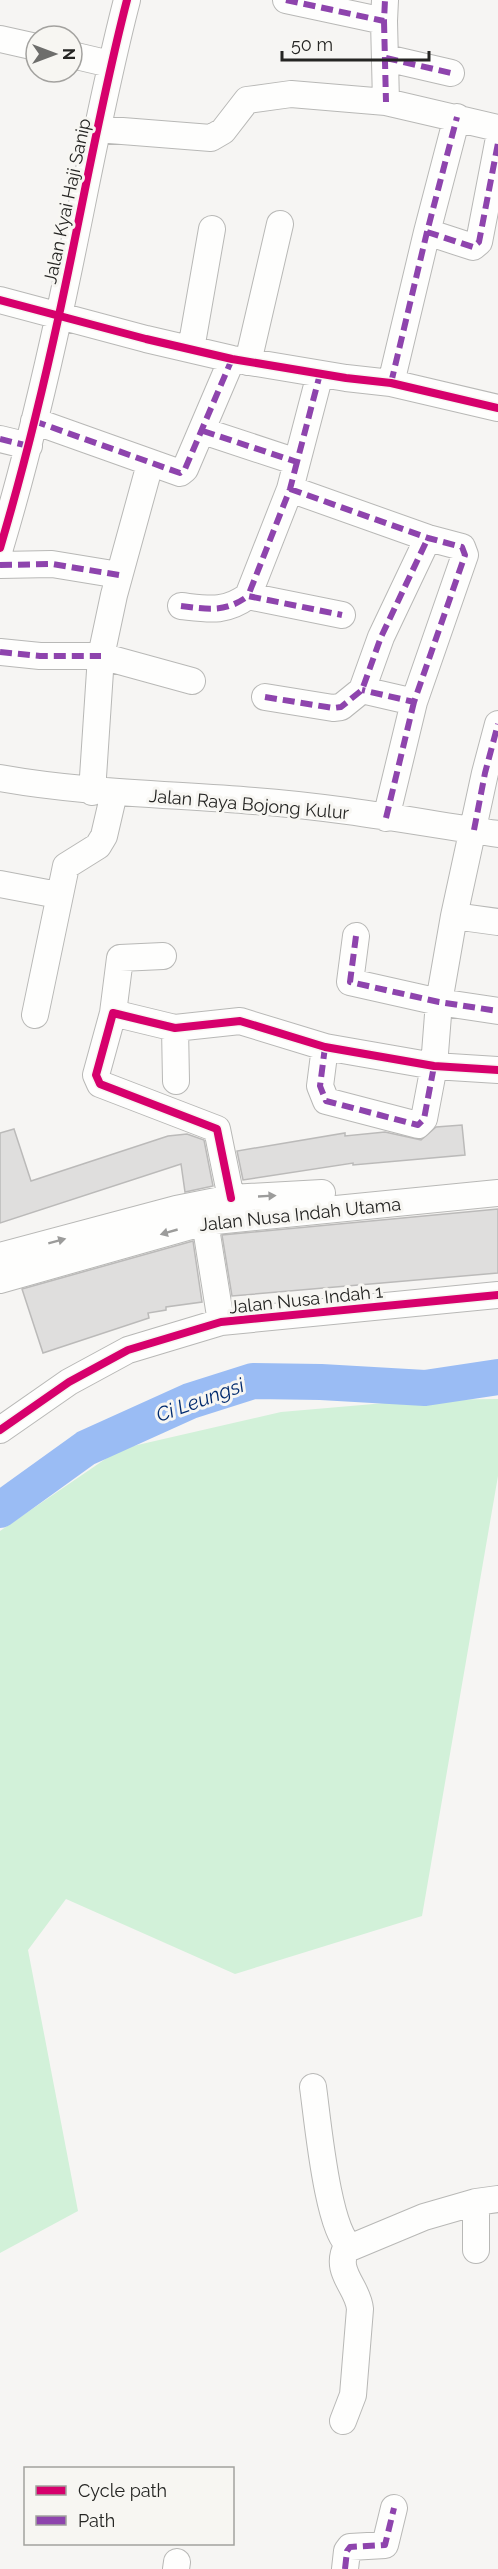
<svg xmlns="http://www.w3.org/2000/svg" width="498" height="2569" viewBox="0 0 498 2569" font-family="Raleway,sans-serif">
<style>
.green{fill:#d2f1d9}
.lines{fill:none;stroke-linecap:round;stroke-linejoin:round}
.river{stroke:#9abcf4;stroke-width:36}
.building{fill:#dfdedd;stroke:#bbbab9;stroke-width:1.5}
.minor-casing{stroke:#b8b8b6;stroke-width:28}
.minor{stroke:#fefefd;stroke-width:26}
.quiet{stroke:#8e44ad;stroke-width:6;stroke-dasharray:12 6;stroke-linecap:butt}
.cycleway-casing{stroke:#f7f6f2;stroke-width:11}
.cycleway{stroke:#d6006c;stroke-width:8}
.oneway{fill:#9c9c9b}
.labels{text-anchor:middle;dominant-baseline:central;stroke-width:6;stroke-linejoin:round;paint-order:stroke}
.street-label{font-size:18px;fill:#252523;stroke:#f7f6f2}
.water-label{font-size:20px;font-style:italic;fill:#002a6e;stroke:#f7f6f2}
</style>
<rect width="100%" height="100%" fill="#f6f5f3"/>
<!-- green -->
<path class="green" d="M 498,1399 L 498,1476 L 422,1916 L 235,1974 L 66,1899 L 28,1950 L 78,2211 L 0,2253 L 0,1531 L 120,1449 L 281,1412 L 420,1400 Z"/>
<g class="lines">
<!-- river -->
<path class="river" d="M 0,1510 L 86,1448 L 190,1401 L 253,1381 L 321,1382 L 425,1388 L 498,1377"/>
</g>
<!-- building -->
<path class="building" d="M 462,1125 L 465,1155 L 353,1165 L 353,1163 L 243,1180 L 237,1151 L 345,1133 L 345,1136 L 385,1132 L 421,1140 L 436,1127 Z
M 14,1129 L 31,1181 L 168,1136 L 187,1134 L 204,1140 L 213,1186 L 185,1192 L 181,1164 L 0,1223 L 0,1133 Z
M 498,1209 L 498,1273 L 232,1296 L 222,1235 Z
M 193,1241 L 202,1302 L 166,1307 L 166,1310 L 148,1313 L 149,1318 L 43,1353 L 22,1289 Z"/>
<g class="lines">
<!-- minor casing -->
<g class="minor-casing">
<path id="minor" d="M 286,0 L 384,21 L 385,0
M 384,21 L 386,102
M 0,39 L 36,47
M 72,55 L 110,64
M 386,58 L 451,73
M 97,129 L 211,138 L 223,131 L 247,100 L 291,94 L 386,102 L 498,128
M 427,232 L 473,247 L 479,242 L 498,143
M 0,300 L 146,339 L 232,359 L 346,378 L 391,383 L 498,408
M 191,349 L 212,229
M 248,362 L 280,224
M 391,383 L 427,232 L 457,117
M 34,421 L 180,473 L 185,469 L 232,359
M 203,431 L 297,462 L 320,374
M 0,439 L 29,446
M 297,462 L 290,489 L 248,596 L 342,615
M 290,489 L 428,538 L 462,547 L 465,555 L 414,702 L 362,690
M 0,548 C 23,471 42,393 59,315 C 82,210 100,104 127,0
M 0,565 L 52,564 L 119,575
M 181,606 C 208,609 225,613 248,596
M 0,652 L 40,656 L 101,656 L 192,681
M 265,697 L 333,708 L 341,707 L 362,690 L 381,637 L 428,538
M 0,778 C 84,793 169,794 254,801 C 336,807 417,822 498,834
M 92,792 L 101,656 L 114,595 L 150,464
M 386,818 L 414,702
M 0,884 L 58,895
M 454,916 L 498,922
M 356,936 L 350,982 L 439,1002 L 498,1011
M 113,1013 L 120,958 L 163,956
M 35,1015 L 66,866 L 98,846 L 104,836 L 114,793
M 175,1028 L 176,1081
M 325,1047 L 320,1086 L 326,1101 L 418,1125 L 424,1119 L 434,1066 L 439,1002 L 454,916 L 485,773 L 498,724
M 231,1198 L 217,1129 L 100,1084 L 96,1075 L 113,1013 L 175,1028 L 240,1021 L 325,1047 L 434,1066 L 498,1070
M 205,1222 L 221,1322
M 0,1256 L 176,1209 L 231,1198 L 322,1193
M 0,1280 L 205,1222 L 498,1193
M 0,1430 L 69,1382 L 128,1350 L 221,1322 L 498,1295
M 313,2087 C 317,2114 328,2239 352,2247 L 424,2217 L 476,2202
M 476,2250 L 476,2202 L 498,2199
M 343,2421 L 353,2395 L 360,2309 C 358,2286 333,2272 347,2246
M 176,2569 L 177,2562
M 345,2569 L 347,2551 L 350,2547 L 385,2545 L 394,2508"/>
</g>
<!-- minor -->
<use href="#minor" class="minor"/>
<!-- quiet -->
<path class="quiet" d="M 286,0 L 384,21 L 385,0
M 384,21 L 386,102
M 386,58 L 451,73
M 427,232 L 473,247 L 479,242 L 498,143
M 391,383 L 427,232 L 457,117
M 34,421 L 180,473 L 185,469 L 232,359
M 203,431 L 297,462 L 320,374
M 0,439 L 29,446
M 297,462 L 290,489 L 248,596 L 342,615
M 290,489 L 428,538 L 462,547 L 465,555 L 414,702 L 362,690
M 0,565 L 52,564 L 119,575
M 181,606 C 208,609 225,613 248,596
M 0,652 L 40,656 L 101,656
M 265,697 L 333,708 L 341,707 L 362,690 L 381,637 L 428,538
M 386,818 L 414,702
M 474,830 L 485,773 L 498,724
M 356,936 L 350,982 L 439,1002 L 498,1011
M 325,1047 L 320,1086 L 326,1101 L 418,1125 L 424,1119 L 434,1066 L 438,1066
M 345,2569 L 347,2551 L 350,2547 L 385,2545 L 394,2508"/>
<!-- cycleway casing -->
<g class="cycleway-casing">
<path id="cycleway" d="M 0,300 L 146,339 L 232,359 L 346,378 L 391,383 L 498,408
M 0,548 C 23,471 42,393 59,315 C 82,210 100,104 127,0
M 231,1198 L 217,1129 L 100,1084 L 96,1075 L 113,1013 L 175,1028 L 240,1021 L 325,1047 L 434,1066 L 498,1070
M 0,1430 L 69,1382 L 128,1350 L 221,1322 L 498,1295"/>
</g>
<!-- cycleway -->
<use href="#cycleway" class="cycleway"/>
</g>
<!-- one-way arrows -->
<defs><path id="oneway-solid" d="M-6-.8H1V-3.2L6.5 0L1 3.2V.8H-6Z" transform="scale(1.5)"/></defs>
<g class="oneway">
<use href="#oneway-solid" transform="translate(267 1196) rotate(-3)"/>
<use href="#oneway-solid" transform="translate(169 1232) rotate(164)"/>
<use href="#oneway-solid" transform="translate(57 1241) rotate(-15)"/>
</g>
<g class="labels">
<!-- street labels -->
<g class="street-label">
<text transform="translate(67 201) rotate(-78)">Jalan Kyai Haji Sanip</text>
<text transform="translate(249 804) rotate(5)">Jalan Raya Bojong Kulur</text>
<text transform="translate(300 1214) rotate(-6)">Jalan Nusa Indah Utama</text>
<text transform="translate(306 1299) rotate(-6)">Jalan Nusa Indah 1</text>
</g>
<!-- water labels -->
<g class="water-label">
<text transform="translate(200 1400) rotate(-20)">Ci Leungsi</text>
</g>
</g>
<!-- legend -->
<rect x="24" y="2467" width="210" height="78" fill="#f7f6f2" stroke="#a3a29f" stroke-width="1.5"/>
<rect x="36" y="2486" width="30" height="9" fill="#d6006c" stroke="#a3a29f" stroke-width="1.5"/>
<text x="78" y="2497" font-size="18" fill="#252523">Cycle path</text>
<rect x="36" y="2516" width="30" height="9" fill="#8e44ad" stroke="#a3a29f" stroke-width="1.5"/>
<text x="78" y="2527" font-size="18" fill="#252523">Path</text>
<!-- north arrow -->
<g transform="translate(54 54) rotate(90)"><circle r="28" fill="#f7f6f2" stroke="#a3a29f" stroke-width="1.5"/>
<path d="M0-4.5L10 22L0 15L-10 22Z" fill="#6e6e6c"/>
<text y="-9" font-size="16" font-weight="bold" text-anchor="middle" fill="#252523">N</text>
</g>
<!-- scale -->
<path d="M282 51v9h147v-9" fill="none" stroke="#252523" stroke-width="3"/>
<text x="291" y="51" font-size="18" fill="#252523" stroke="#f7f6f2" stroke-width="4.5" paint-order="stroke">50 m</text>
</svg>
